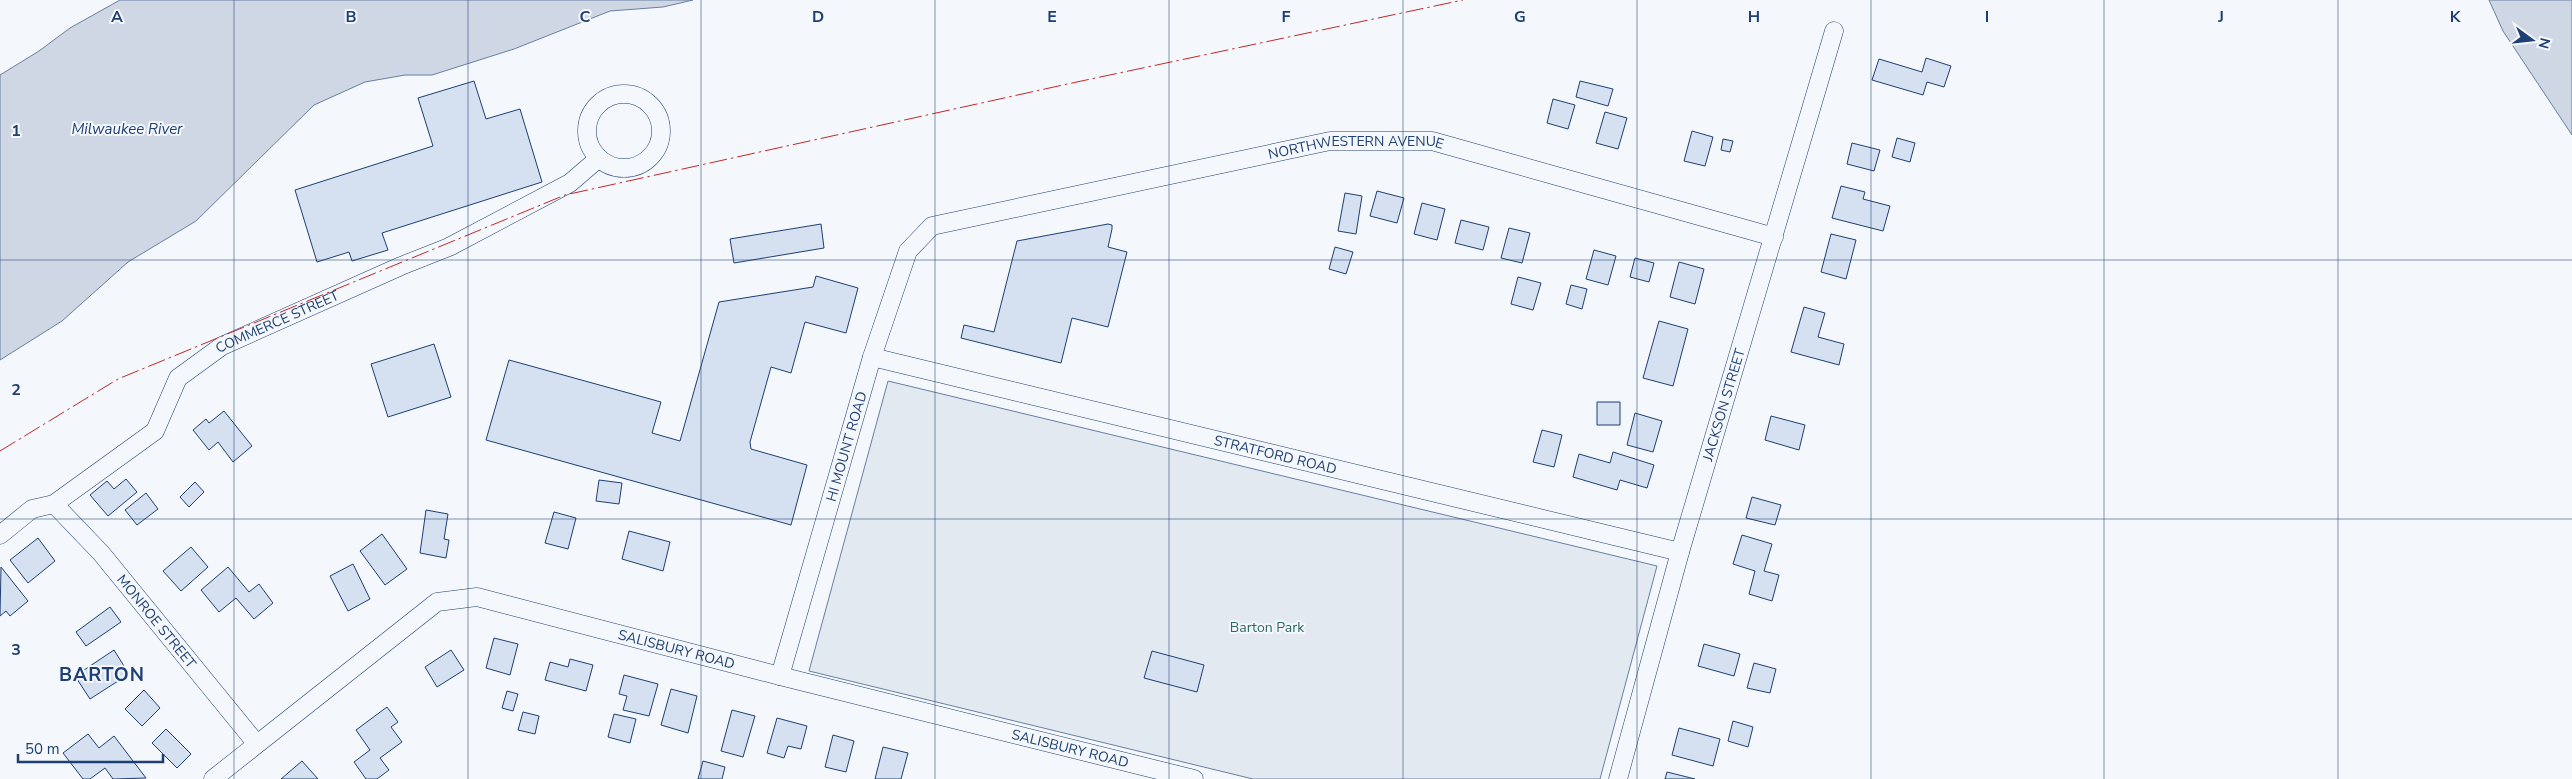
<svg xmlns="http://www.w3.org/2000/svg" width="2572" height="779" viewBox="0 0 2572 779" font-family="'Nunito Sans',sans-serif">
<style>
.green{fill:#e3e9f0;stroke:#687fa3}
.water{fill:#cfd7e4;stroke:#687fa3}
.building{fill:#d5e0f0;stroke:#1d3f73}
.lines{fill:none;stroke-linecap:round;stroke-linejoin:round}
.street-casing{stroke:#1d3f73;stroke-width:19}
.street{stroke:#f4f7fb;stroke-width:18}
.power{stroke:#c62828;stroke-width:1;stroke-dasharray:18 4 2.5 4;stroke-linecap:butt}
.grid{fill:none;stroke:#1d3f73;stroke-width:1;stroke-opacity:0.55}
.labels{text-anchor:middle;dominant-baseline:central;stroke-width:4;stroke-linejoin:round;paint-order:stroke}
.street-label{font-size:14px;fill:#1d3f73;stroke:#f4f7fb}
.park-label{font-size:14px;fill:#2c6c60;stroke:#f4f7fb}
.water-label{font-size:15px;font-style:italic;fill:#1d3f73;stroke:#f4f7fb}
.district-label{font-size:19px;font-weight:bold;letter-spacing:1px;fill:#1d3f73;stroke:#f4f7fb}
.grid-label{font-size:16px;text-anchor:middle;font-weight:bold;fill:#1d3f73;stroke:#f4f7fb;stroke-width:4;stroke-linejoin:round;paint-order:stroke}
</style>
<rect width="100%" height="100%" fill="#f4f7fb"/>
<!-- green -->
<path class="green" d="M 888,381 L 1657,566 L 1600,779 L 1253,779 L 809,671 Z"/>
<!-- water -->
<path class="water" d="M 120,0 L 693,0 L 663,7 L 610,11 L 514,49 L 432,75 L 405,75 L 365,82 L 314,105 L 196,221 L 128,262 L 62,321 L 0,360 L 0,75 L 39,51 L 70,28 Z
M 2489,0 L 2572,0 L 2572,135 L 2503,31 Z"/>
<!-- building -->
<path class="building" d="M 1926,58 L 1951,66 L 1944,87 L 1927,82 L 1923,95 L 1872,80 L 1879,59 L 1922,72 Z
M 474,81 L 486,119 L 520,109 L 542,182 L 382,233 L 388,250 L 352,261 L 349,252 L 317,262 L 295,190 L 433,146 L 418,98 Z
M 1580,81 L 1613,89 L 1608,106 L 1576,97 Z
M 1553,99 L 1575,105 L 1568,129 L 1547,123 Z
M 1605,112 L 1627,118 L 1618,149 L 1596,143 Z
M 1692,131 L 1713,137 L 1705,166 L 1684,161 Z
M 1897,138 L 1915,143 L 1910,162 L 1892,157 Z
M 1723,139 L 1733,141 L 1730,152 L 1721,150 Z
M 1852,143 L 1880,150 L 1874,171 L 1847,164 Z
M 1841,186 L 1865,192 L 1863,199 L 1890,206 L 1883,231 L 1832,218 Z
M 1377,191 L 1404,198 L 1397,223 L 1370,216 Z
M 1345,193 L 1362,196 L 1356,234 L 1338,231 Z
M 1422,203 L 1445,209 L 1437,240 L 1414,234 Z
M 1461,220 L 1489,227 L 1483,250 L 1455,243 Z
M 821,224 L 824,248 L 734,263 L 730,239 Z
M 1108,224 L 1112,225 L 1112,229 L 1108,247 L 1127,252 L 1108,327 L 1072,318 L 1061,363 L 961,338 L 964,325 L 994,332 L 1017,241 Z
M 1509,228 L 1530,233 L 1522,263 L 1501,258 Z
M 1831,234 L 1856,240 L 1846,279 L 1821,272 Z
M 1335,247 L 1353,252 L 1346,274 L 1329,269 Z
M 1594,250 L 1616,256 L 1608,285 L 1586,279 Z
M 1635,258 L 1654,263 L 1649,282 L 1630,277 Z
M 1679,262 L 1704,269 L 1695,304 L 1670,297 Z
M 816,276 L 858,288 L 846,333 L 805,322 L 791,373 L 771,367 L 750,442 L 751,449 L 807,465 L 791,525 L 486,440 L 509,360 L 661,402 L 652,433 L 680,441 L 719,302 L 813,287 Z
M 1518,277 L 1541,283 L 1533,310 L 1511,304 Z
M 1571,285 L 1587,289 L 1582,309 L 1566,304 Z
M 1804,307 L 1825,313 L 1818,337 L 1844,344 L 1839,365 L 1791,352 Z
M 1659,321 L 1688,329 L 1673,386 L 1643,378 Z
M 434,344 L 451,397 L 388,417 L 371,364 Z
M 1597,402 L 1620,402 L 1620,425 L 1597,425 Z
M 224,411 L 252,446 L 233,462 L 218,442 L 209,450 L 193,430 L 206,419 L 209,423 Z
M 1635,413 L 1662,421 L 1653,452 L 1627,445 Z
M 1771,416 L 1805,425 L 1799,450 L 1765,440 Z
M 1542,430 L 1562,435 L 1554,467 L 1533,462 Z
M 1613,452 L 1654,465 L 1647,488 L 1620,480 L 1617,490 L 1573,477 L 1579,454 L 1610,463 Z
M 126,479 L 137,492 L 108,516 L 90,495 L 107,481 L 114,489 Z
M 599,480 L 622,483 L 619,504 L 596,501 Z
M 195,482 L 204,492 L 189,507 L 180,497 Z
M 146,493 L 158,509 L 137,525 L 125,510 Z
M 1752,497 L 1781,505 L 1775,525 L 1746,518 Z
M 426,510 L 448,514 L 444,539 L 449,540 L 446,558 L 420,553 Z
M 554,512 L 576,518 L 568,549 L 545,543 Z
M 629,531 L 670,542 L 663,571 L 622,559 Z
M 382,534 L 407,569 L 385,585 L 360,551 Z
M 1742,535 L 1772,544 L 1764,571 L 1779,575 L 1772,601 L 1749,594 L 1755,571 L 1733,564 Z
M 38,538 L 55,561 L 28,583 L 10,560 Z
M 191,547 L 208,567 L 181,591 L 163,571 Z
M 353,564 L 370,599 L 348,611 L 330,576 Z
M 1,567 L 28,601 L 10,616 L 6,611 L 0,616 Z
M 228,567 L 249,592 L 259,584 L 273,603 L 254,619 L 236,598 L 219,612 L 201,590 Z
M 110,607 L 121,622 L 86,646 L 76,632 Z
M 494,638 L 518,644 L 510,675 L 486,668 Z
M 1704,644 L 1740,654 L 1734,676 L 1698,666 Z
M 114,650 L 129,674 L 90,699 L 75,676 Z
M 451,650 L 464,670 L 437,687 L 425,667 Z
M 1152,651 L 1204,665 L 1197,692 L 1144,678 Z
M 570,659 L 593,665 L 586,691 L 545,680 L 550,662 L 568,667 Z
M 1754,663 L 1776,669 L 1770,693 L 1747,688 Z
M 624,675 L 658,684 L 649,716 L 623,710 L 627,696 L 619,694 Z
M 671,689 L 697,696 L 688,733 L 661,725 Z
M 144,690 L 160,708 L 142,726 L 125,709 Z
M 507,691 L 518,694 L 513,711 L 502,708 Z
M 387,707 L 398,722 L 391,727 L 402,742 L 380,758 L 389,770 L 377,779 L 366,779 L 354,762 L 370,750 L 356,730 Z
M 732,710 L 755,716 L 743,757 L 721,751 Z
M 523,712 L 539,716 L 535,734 L 518,730 Z
M 614,714 L 636,719 L 630,743 L 608,737 Z
M 777,718 L 807,726 L 801,749 L 788,746 L 784,758 L 767,753 Z
M 1733,721 L 1753,727 L 1748,747 L 1728,741 Z
M 1679,728 L 1720,739 L 1713,766 L 1672,755 Z
M 166,729 L 191,754 L 177,768 L 152,743 Z
M 88,734 L 99,748 L 114,736 L 146,778 L 113,779 L 105,768 L 90,779 L 83,779 L 63,753 Z
M 833,735 L 854,741 L 846,772 L 825,767 Z
M 883,747 L 908,753 L 901,779 L 875,779 Z
M 302,761 L 318,779 L 281,779 Z
M 703,761 L 725,767 L 722,779 L 698,779 Z
M 1667,772 L 1695,779 L 1665,779 Z"/>
<g class="lines">
<!-- street casing -->
<g class="street-casing">
<g id="street">
<circle cx="624" cy="131" r="37"/>
<path id="s1" d="M 872,357 L 1680,552"/>
<path id="s2" d="M 54,504 L 101,553 L 256,743"/>
<path id="s3" d="M 0,535 L 32,509 L 54,504 L 155,431 L 178,378 L 222,346 L 401,266 L 449,247 L 570,183 L 599,158"/>
<path id="s4" d="M 780,676 L 872,357 L 908,251 L 932,226 L 1330,141 L 1432,141 L 1774,237"/>
<path id="s5" d="M 213,779 L 437,602 L 477,597 L 780,676 L 1194,779"/>
<path id="s6" d="M 1618,779 L 1680,552 L 1834,31"/>
</g>
</g>
<!-- street -->
<use href="#street" class="street"/>
<!-- power -->
<path class="power" d="M 0,451 L 118,379 L 565,195 L 1072,83 L 1463,0"/>
</g>
<!-- grid -->
<path class="grid" d="M 234,0 L 234,779M 468,0 L 468,779M 701,0 L 701,779M 935,0 L 935,779M 1169,0 L 1169,779M 1403,0 L 1403,779M 1637,0 L 1637,779M 1871,0 L 1871,779M 2104,0 L 2104,779M 2338,0 L 2338,779M 0,260 L 2572,260M 0,519 L 2572,519"/>
<g class="labels">
<!-- street labels -->
<g class="street-label">
<text stroke="none"><textPath href="#s4" startOffset="911">NORTHWESTERN AVENUE</textPath></text>
<text stroke="none"><textPath href="#s3" startOffset="361">COMMERCE STREET</textPath></text>
<text stroke="none"><textPath href="#s6" startOffset="389">JACKSON STREET</textPath></text>
<text stroke="none"><textPath href="#s4" startOffset="239">HI MOUNT ROAD</textPath></text>
<text stroke="none"><textPath href="#s1" startOffset="415">STRATFORD ROAD</textPath></text>
<text stroke="none"><textPath href="#s2" startOffset="156">MONROE STREET</textPath></text>
<text stroke="none"><textPath href="#s5" startOffset="532">SALISBURY ROAD</textPath></text>
<text stroke="none"><textPath href="#s5" startOffset="938">SALISBURY ROAD</textPath></text>
</g>
<!-- park labels -->
<g class="park-label">
<text x="1267" y="627">Barton Park</text>
</g>
<!-- water labels -->
<g class="water-label">
<text x="127" y="129">Milwaukee River</text>
</g>
<!-- district labels -->
<g class="district-label">
<text x="102" y="675">BARTON</text>
</g>
</g>
<g class="grid-label">
<text x="117" y="22">A</text>
<text x="351" y="22">B</text>
<text x="585" y="22">C</text>
<text x="818" y="22">D</text>
<text x="1052" y="22">E</text>
<text x="1286" y="22">F</text>
<text x="1520" y="22">G</text>
<text x="1754" y="22">H</text>
<text x="1987" y="22">I</text>
<text x="2221" y="22">J</text>
<text x="2455" y="22">K</text>
<text x="16" y="136">1</text>
<text x="16" y="395">2</text>
<text x="16" y="655">3</text>
</g>
<!-- north arrow -->
<g transform="translate(2532 40) rotate(105)" stroke="#f4f7fb" stroke-width="4" paint-order="stroke">
<path d="M0-4L9 19L0 12L-9 19Z" fill="#1d3f73"/>
<text y="-8" font-size="14" font-weight="bold" text-anchor="middle" fill="#1d3f73">N</text>
</g>
<!-- scale -->
<path d="M18 754v8h145v-8" fill="none" stroke="#1d3f73" stroke-width="2.5"/>
<text x="25" y="754" font-size="15" fill="#1d3f73" stroke="#f4f7fb" stroke-width="4" paint-order="stroke">50 m</text>
</svg>
